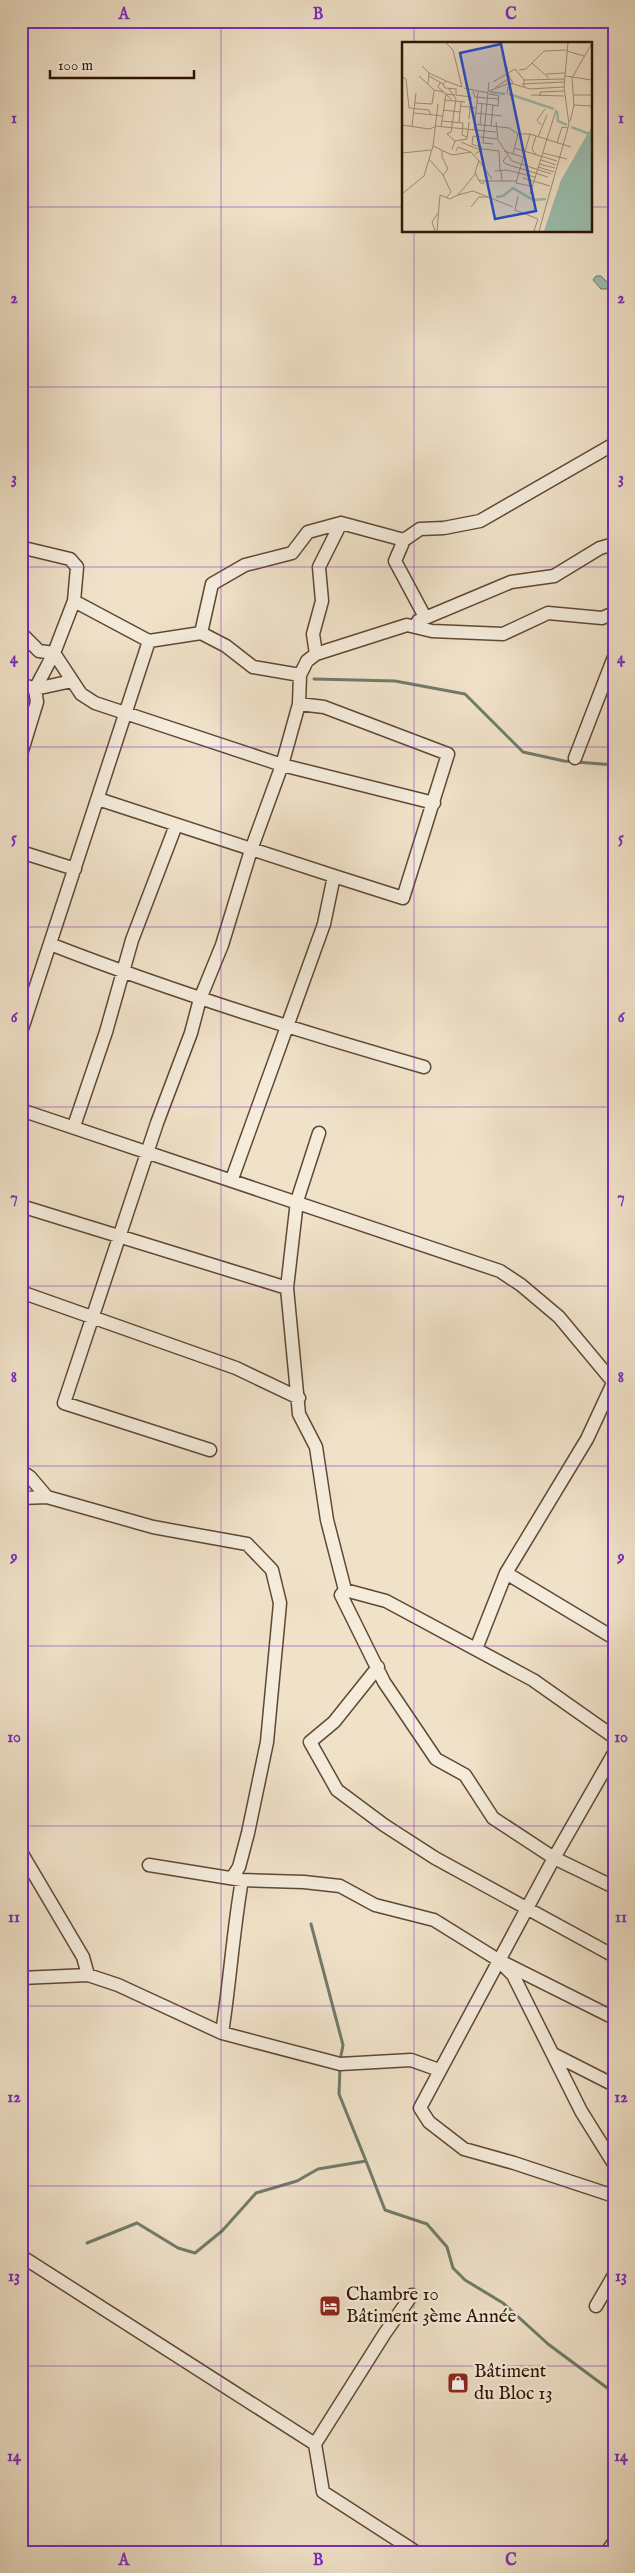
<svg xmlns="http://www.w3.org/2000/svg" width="635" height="2573" viewBox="0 0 635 2573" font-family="'IM FELL English',serif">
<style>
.water{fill:#9bbfaf;stroke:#707b69}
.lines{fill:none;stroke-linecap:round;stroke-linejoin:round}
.stream{stroke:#707b69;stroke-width:3}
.minor-casing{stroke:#5f4833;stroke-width:15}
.minor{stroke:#f5ecdc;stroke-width:12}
.grid{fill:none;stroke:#7b2cbf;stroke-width:1;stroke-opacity:0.55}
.labels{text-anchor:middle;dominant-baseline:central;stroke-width:4.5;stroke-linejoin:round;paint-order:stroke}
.poi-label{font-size:19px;fill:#2f1401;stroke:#f5ecdc;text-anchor:start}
.inset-river{fill:none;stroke:#9bbfaf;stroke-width:2.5}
.inset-road{fill:none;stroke:#a39079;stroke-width:1}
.view{fill:#1d4ed8;fill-opacity:0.15;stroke:#1d4ed8;stroke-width:2.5}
.inset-edge{fill:none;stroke:#2f1401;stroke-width:2.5}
.neatline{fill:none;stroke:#7b2cbf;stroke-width:2}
.grid-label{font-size:16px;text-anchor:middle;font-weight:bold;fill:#7b2cbf}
</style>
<rect width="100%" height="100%" fill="#f0e2c9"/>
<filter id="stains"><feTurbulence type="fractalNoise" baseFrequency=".004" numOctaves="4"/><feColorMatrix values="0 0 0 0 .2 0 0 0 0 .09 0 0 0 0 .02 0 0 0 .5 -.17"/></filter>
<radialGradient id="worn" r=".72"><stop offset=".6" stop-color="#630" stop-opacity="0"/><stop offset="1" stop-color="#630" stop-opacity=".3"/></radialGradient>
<!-- water -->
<path class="water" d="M 596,276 L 601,276 L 609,284 L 607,289 L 601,289 L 593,280 Z"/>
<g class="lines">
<!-- stream -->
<path class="stream" d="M 314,679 L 395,681 L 465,694 L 523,752 L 564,761 L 614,765
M 311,1924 L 343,2045 L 340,2061
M 340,2067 L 339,2094 L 366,2161
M 87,2243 L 137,2223 L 178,2248 L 195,2253 L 222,2231 L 256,2193 L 297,2181 L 318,2169 L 366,2161 L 385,2210 L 427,2224 L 447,2247 L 453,2268 L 465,2280 L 503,2303 L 548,2344 L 614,2393"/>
<!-- minor casing -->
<g class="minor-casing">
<path id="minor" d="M 404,540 L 420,529 L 444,528 L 480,521 L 614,444
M 21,550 L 24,548 L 70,559 L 77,567 L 74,601 L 149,641 L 201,633 L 226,646 L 253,667 L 300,675
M 74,601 L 54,653 L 81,694 L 95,703 L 282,765 L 434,803
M 418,621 L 511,582 L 554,576 L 600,548 L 614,544
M 21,633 L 39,651 L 54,653 L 35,689 L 72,681
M 201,633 L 212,584 L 245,565 L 292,553 L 308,532 L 341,523 L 404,540 L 395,561 L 425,617
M 316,654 L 407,625 L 432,631 L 503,634 L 548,613 L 602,618 L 614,613
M 21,684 L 35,689 L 37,702 L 21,754
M 299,704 L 324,707 L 448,754 L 403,898 L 334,876
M 575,758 L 614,657
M 98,799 L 334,876 L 324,924 L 232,1179
M 21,852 L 75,869
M 50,944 C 173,992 298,1031 424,1067
M 21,1032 L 149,641
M 21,1110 L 500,1271 L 521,1285 L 559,1317 L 614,1383
M 74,1126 L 106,1032 L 132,940 L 176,825
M 319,1133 L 297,1201 L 287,1288 L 299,1414 L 316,1447 L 327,1520 L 345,1590 L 341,1595 L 384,1682 L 436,1759 L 465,1775 L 493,1818 L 554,1858 L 614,1887
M 21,1206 L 287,1288
M 21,1292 L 236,1368 L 299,1398
M 210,1450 L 64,1403 L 157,1123 L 191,1033 L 200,999 L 222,945 L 251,850 L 282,765 L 299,704 L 300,675 L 307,661 L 316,654 L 313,634 L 322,601 L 319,567 L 341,523
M 21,1471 L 30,1477 L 47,1497
M 21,1498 L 47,1497 L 153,1527 L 247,1544 L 272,1570 L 280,1603 L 267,1742 L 248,1833 L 239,1867 L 232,1878
M 506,1573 L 614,1638
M 345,1590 L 386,1601 L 533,1680 L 614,1737
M 476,1649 L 506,1573 L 587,1439 L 613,1383
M 378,1667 L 334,1722 L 310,1742 L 337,1790 L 384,1825 L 435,1858 L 614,1956
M 614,1753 L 554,1858 L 420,2108 L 429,2122 L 464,2149 L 514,2163 L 614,2196
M 21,1852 L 83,1957 L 88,1975
M 149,1865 L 242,1880 L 304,1882 L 340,1886 L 375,1905 L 434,1920 L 500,1961 L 614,2018
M 242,1880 C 233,1931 230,1982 222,2033 L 340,2064 L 411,2060 L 439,2070
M 505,1967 L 513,1975 L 581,2111 L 614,2164
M 21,1978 L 88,1975 L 118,1985 L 222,2033
M 553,2054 L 614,2085
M 21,2256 L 315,2444
M 412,2295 L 385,2333 L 315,2444 L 323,2492 L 416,2552
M 596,2306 L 614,2275
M 607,2552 L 614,2542"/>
</g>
<!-- minor -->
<use href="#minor" class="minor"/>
</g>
<!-- grid -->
<path class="grid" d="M 221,21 L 221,2552M 414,21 L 414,44M 21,207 L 404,207M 591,207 L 614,207M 414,231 L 414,2552M 21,387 L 614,387M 21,567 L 614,567M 21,747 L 614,747M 21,927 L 614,927M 21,1107 L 614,1107M 21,1286 L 614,1286M 21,1466 L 614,1466M 21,1646 L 614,1646M 21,1826 L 614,1826M 21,2006 L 614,2006M 21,2186 L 614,2186M 21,2366 L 614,2366"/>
<!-- icons -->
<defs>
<g id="hotel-square" transform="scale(1.125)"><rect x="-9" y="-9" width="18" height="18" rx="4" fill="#8f2418" stroke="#f5ecdc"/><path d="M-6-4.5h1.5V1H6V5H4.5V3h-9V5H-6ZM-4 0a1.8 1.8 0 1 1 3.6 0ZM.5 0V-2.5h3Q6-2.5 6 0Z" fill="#fff"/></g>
<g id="shop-square" transform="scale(1.125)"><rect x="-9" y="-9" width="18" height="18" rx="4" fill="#8f2418" stroke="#f5ecdc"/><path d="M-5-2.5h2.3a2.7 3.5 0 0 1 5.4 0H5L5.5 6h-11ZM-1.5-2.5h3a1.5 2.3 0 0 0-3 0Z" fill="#fff"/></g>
</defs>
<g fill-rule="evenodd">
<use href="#hotel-square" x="330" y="2306"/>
<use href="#shop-square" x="458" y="2383"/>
</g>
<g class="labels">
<!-- poi labels -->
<g class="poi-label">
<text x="346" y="2295">Chambre 10<tspan x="346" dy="22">Bâtiment 3ème Année</tspan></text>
<text x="474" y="2372">Bâtiment<tspan x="474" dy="22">du Bloc 13</tspan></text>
</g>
</g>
<!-- overview -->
<g transform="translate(402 42)">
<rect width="190" height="190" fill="#f0e2c9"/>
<path d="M 190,84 L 190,189 L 142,189 L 159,138 Z" fill="#9bbfaf"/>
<path class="inset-river" d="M 88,50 L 103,52M 107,52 L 152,67M 155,69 L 156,79 L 165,83M 169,85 L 190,93M 94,155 L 101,154 L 111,146 L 131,158 L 144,157"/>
<path class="inset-road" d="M 165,9 L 182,14M 130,21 L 147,36M 20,24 L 27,31 L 26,42M 105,25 L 107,41M 117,28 L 124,27 L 142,9 L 165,8M 27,31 L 44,39M 144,32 L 163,31M 17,34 L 32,48 L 42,50M 27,34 L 41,42 L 44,39 L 60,45 L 51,8 L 44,1M 163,34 L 190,38M 0,35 L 4,37 L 7,66 L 27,68 L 29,73M 122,38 L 162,37M 87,40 L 81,101 L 91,102M 91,40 L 113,27 L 122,38 L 122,45M 38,41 L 36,45 L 50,58M 41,42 L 43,46 L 55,47M 120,42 L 162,40M 62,46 L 86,51M 93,46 L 106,37M 47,47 L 54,57 L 49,90 L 45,92 L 53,99M 54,48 L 54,53 L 69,55 L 67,77M 71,49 L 73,55 L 97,57M 87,49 L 108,41 L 128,47 L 162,45M 87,52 L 97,54 L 96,64 L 91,63M 105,52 L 106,45 L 111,41 L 105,30M 129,53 L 162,54M 172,53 L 190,53M 138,54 L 138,50 L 162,49M 42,58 L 63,60M 13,61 L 30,62 L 32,49M 75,61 L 91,63 L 89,84M 172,63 L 190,64M 58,64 L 74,66M 41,68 L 58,70M 12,71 L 41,74M 74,71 L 100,74M 40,79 L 61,81 L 60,93 L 65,95M 57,80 L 59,60M 94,80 L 96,98 L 110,119 L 149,132M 168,80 L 172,63 L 170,36 L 190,1M 72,82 L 107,86 L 116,92 L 128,92 L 169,105M 0,83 L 27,87 L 33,85M 78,83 L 80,62M 139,83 L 135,78 L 143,67M 10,84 L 14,51M 33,84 L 94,90M 39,85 L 44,52 L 53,53M 72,88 L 76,50M 128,92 L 114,141 L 129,144M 134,94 L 130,107 L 134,113M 136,95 L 145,73M 59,100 L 78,108M 155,101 L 160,85 L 166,86M 31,104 L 50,113 L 69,110M 80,106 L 70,102 L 71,94 L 95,97M 112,106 L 155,119M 50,107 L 53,99 L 65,97 L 67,80M 40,109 L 40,115 L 46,127 L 41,133 L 49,150 L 45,155M 54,109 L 56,105 L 69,110 L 77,119M 102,109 L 121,115M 0,111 L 29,108M 111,111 L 116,92M 141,111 L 165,117M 73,112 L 81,107 L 97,109 L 98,129M 105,114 L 101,119 L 104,122 L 146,135M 27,117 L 41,133M 139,118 L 154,123M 137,122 L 153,126M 136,125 L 152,130M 93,129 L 105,128 L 133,135M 99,129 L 100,139 L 114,139M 121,136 L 148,144M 77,138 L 82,139 L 81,142 L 79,141 L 78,140 L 76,137 L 73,130 L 77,119 L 90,137M 82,139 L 100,139M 0,152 L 22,134 L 31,104 L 36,62M 128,152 L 154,68M 56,153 L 71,149 L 111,165M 116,154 L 113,168 L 136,177 L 132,189M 69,165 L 77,155 L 86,155M 33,189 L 30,180 L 36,171M 35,189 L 38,153 L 48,157 L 56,153 L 74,131M 137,189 L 167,82 L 162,45 L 166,1"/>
<path class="view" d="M 99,2 L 134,169 L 93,177 L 58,11 Z"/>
<rect width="190" height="190" class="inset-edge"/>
</g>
<!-- margin -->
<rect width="635" height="2573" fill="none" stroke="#f0e2c9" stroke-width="55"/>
<!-- scale -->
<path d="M50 70v8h144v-8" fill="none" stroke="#2f1401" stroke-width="2.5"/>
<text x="58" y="70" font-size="15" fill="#2f1401" stroke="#f5ecdc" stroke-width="4" paint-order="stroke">100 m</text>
<rect x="28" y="28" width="580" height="2518" class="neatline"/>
<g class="grid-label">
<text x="124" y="19">A</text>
<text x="318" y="19">B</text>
<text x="511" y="19">C</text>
<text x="14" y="123">1</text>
<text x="621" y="123">1</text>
<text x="14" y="303">2</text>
<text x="621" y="303">2</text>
<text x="14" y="483">3</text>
<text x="621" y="483">3</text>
<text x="14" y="663">4</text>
<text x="621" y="663">4</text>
<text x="14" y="843">5</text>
<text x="621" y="843">5</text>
<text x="14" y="1022">6</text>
<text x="621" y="1022">6</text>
<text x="14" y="1202">7</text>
<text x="621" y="1202">7</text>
<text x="14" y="1382">8</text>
<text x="621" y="1382">8</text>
<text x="14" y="1562">9</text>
<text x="621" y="1562">9</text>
<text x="14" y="1742">10</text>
<text x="621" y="1742">10</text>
<text x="14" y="1922">11</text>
<text x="621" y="1922">11</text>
<text x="14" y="2102">12</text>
<text x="621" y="2102">12</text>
<text x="14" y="2281">13</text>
<text x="621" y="2281">13</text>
<text x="14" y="2461">14</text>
<text x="621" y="2461">14</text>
<text x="124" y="2565">A</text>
<text x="318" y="2565">B</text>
<text x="511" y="2565">C</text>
</g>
<rect width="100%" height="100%" filter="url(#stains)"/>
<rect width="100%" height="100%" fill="url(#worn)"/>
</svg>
